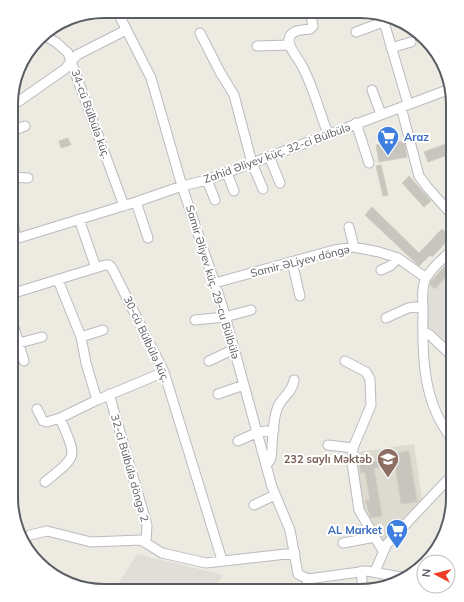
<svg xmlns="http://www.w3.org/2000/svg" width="464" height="602" viewBox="0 0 464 602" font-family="Mulish,sans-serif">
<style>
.industrial{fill:#e1ded9}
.education{fill:#dddad0}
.building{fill:#c8c5be;stroke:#d2cdbf}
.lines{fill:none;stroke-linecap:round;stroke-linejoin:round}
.minor-casing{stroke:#b9bbc1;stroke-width:11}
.minor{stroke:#fff;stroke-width:9}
.labels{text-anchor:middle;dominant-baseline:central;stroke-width:4;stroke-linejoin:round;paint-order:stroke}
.street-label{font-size:11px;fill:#5a5d63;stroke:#fff}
.shop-label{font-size:11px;font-weight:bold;fill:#366cbe;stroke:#fff;text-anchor:start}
.education-label{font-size:11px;font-weight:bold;fill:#785e54;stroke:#fff;text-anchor:end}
.rim{fill:none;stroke:#5a5d63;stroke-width:2}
</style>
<rect width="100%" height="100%" fill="#edebe1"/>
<!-- industrial -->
<path class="industrial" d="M 453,269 L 453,354 L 427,328 L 429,283 L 435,289 Z
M 137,554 L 224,575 L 210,591 L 114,590 Z"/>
<!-- education -->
<path class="education" d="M 414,444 L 422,500 L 382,544 L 363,512 L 355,458 L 358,452 Z"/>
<!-- building -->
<path class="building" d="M 68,138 L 71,145 L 61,148 L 59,141 Z
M 404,141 L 407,157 L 379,162 L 376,145 Z
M 451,142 L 453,153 L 428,162 L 424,152 Z
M 381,165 L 388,195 L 383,196 L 376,166 Z
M 409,176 L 431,201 L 424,207 L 402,183 Z
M 372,207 L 419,253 L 442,229 L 451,237 L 432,257 L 430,255 L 419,266 L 365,215 Z
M 453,257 L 453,269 L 435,289 L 430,285 L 431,281 Z
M 409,451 L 417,502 L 401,504 L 395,465 L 374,468 L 382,516 L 371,518 L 365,500 L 370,500 L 365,472 L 361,473 L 359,464 L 376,461 L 376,456 Z"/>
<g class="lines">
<!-- minor casing -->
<g class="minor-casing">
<path id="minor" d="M 119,15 L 151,78 L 182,186 L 222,305 L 272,487 L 290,530 L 298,574 L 308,579 L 367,571 L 406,578
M 382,15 L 408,104
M 311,16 L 313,26 L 310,29 C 303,30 291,29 289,39 C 288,47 297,57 301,64 C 313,85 319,111 328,134
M 356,32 L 383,22
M 200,33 L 220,72 L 234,95 L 252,163 L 263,189
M 42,34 L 57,43 L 68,53 L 124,206
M 257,46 L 289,45
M 391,48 L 411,42
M 372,90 L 381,114
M 12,106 L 65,69 L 77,55 L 126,30
M 401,107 L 419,176 L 428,188 L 453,216
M 356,123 L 369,163
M 12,131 L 25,126
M 269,156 L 280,183
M 227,173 L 234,191
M 12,177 L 28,178
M 207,180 L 215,200
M 136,202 L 148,238
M 12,219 L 16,238
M 79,219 L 96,268
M 349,227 L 354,247
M 12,240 L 136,202 L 182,186 L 207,180 L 450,89
M 292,262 L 300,296
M 381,270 L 390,266 L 398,258
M 58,280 L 81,337 L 86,363 L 97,400
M 215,283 L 334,250 L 354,247 L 379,252 L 398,258 L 426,278
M 11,294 L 105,265 L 109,265 L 112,268 L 164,372 L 222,560
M 11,317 L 24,361
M 386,318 L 408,308 L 423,306
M 195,320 L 225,317 L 251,310
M 423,332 L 430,335 L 453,357
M 81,337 L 103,330
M 19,343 L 42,337
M 209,361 L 234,349
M 345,361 L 366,372 L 370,379 L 371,405 L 353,448 L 352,463 L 359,510 L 383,551
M 109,394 L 147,525 L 146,542
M 218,394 L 244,385
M 37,409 L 43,421 L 47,422 L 60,418
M 453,440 C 423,404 422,357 423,312 C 423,302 421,287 426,278 C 432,267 444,258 453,249
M 238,441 L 258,432 L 274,430
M 328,445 L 353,448
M 266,462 L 269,462 L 271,458 C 273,442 272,424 277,409 C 281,397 292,394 294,380
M 45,482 C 79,454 77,459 60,418 L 97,400 L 164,372
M 254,505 L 275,495
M 21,540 L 30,535 L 47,531 L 91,542 L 141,540 L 162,553 L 206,563 L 295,553
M 343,543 L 375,537
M 361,571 L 363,590
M 375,571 L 387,544 L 453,474
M 306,591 L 308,579"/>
</g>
<!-- minor -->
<use href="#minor" class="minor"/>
</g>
<!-- icons -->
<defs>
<g id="supermarket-pin" transform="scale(1.15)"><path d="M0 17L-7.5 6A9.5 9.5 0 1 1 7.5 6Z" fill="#3f7fe0" stroke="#fff"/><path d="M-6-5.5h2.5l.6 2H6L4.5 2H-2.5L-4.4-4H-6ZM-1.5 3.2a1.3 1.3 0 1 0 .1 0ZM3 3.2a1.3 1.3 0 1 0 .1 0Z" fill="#fff"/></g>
<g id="school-pin" transform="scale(1.15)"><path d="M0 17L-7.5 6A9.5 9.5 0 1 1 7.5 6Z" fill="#8d6e63" stroke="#fff"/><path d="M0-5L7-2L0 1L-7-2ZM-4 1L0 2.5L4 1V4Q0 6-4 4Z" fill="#fff"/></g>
</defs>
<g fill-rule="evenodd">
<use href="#supermarket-pin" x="388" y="137"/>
<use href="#school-pin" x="388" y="459"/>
<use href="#supermarket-pin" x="397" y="530"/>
</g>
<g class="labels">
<!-- street labels -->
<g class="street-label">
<text transform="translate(91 114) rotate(70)">34-cü Bülbülə küç.</text>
<text transform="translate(277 153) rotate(-20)">Zahid Əliyev küç. 32-ci Bülbülə</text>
<text transform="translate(300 261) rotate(-14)">Samir ƏLiyev döngə</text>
<text transform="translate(213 282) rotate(73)">Samir Əliyev küç. 29-cu Bülbülə</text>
<text transform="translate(147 339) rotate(65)">30-cü Bülbülə küç.</text>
<text transform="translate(130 468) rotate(74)">32-ci Bülbülə döngə 2</text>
</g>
<!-- shop labels -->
<g class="shop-label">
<text x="404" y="137">Araz</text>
<text x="382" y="530" text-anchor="end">AL Market</text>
</g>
<!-- education labels -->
<g class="education-label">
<text x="372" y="459">232 saylı Məktəb</text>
</g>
</g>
<!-- crop -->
<path d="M0 0H464V602H0ZM104 18H360A86 86 0 0 1 446 104V498A86 86 0 0 1 360 584H104A86 86 0 0 1 18 498V104A86 86 0 0 1 104 18Z" fill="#fff" fill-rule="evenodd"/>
<path class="rim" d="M104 18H360A86 86 0 0 1 446 104V498A86 86 0 0 1 360 584H104A86 86 0 0 1 18 498V104A86 86 0 0 1 104 18Z"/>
<!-- north arrow -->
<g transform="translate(436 574) rotate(277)"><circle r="19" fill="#ffffff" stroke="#bdbec1"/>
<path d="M0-3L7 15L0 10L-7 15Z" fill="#ef3c26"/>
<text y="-6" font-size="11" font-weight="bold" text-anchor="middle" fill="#5a5d63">N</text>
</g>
</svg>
